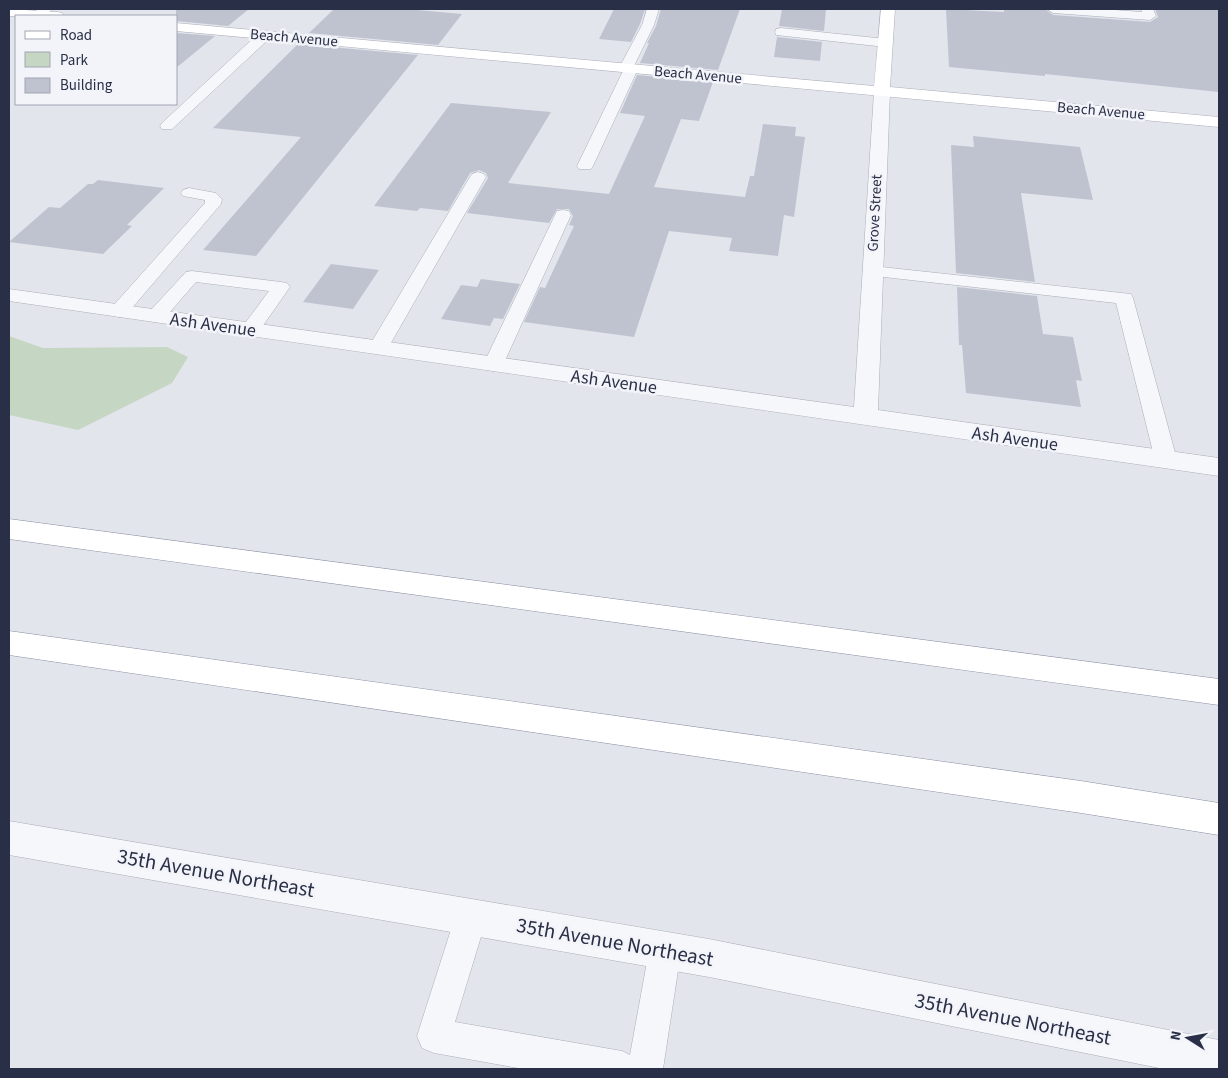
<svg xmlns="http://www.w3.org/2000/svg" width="1228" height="1078" viewBox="0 0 1228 1078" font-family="'Source Sans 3',sans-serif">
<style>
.green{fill:#c5d7c3}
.building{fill:#bfc3d0}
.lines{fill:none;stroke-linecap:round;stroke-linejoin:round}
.lane-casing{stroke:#abaeba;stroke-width:1}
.street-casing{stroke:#abaeba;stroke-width:1}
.secondary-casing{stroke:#abaeba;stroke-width:1}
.highway-casing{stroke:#888fa4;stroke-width:1}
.lane{fill:#f6f7fa;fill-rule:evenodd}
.street{fill:#f6f7fa;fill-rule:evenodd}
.secondary{fill:#fff;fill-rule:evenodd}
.highway{fill:#fff;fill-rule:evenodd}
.labels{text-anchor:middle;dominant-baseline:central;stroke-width:5;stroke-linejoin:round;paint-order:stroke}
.far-street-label{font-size:15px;fill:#282f46;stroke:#f3f4f9}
.street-label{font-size:18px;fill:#282f46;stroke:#f3f4f9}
.near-street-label{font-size:21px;fill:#282f46;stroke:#f3f4f9}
</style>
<rect width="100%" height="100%" fill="#e3e5ec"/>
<!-- green -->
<path class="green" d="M 9,336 L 43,348 L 167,347 L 188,357 L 172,383 L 78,430 L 9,415 Z"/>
<!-- building -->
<path class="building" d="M 176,9 L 249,9 L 228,26 L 176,21 Z
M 334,9 L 406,9 L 462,14 L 438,45 L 309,33 Z
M 614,9 L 645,9 L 640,24 L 631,42 L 599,39 Z
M 661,9 L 740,9 L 718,70 L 640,63 L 649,43 L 647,43 L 656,26 Z
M 782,9 L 826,9 L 824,31 L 779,26 Z
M 946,9 L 1004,12 L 1004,9 L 1045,9 L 1053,15 L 1150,22 L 1158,17 L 1155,9 L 1219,9 L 1219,92 L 1045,74 L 1045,76 L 949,67 Z
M 176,33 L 215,36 L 176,68 Z
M 777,37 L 822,42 L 820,61 L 774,57 Z
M 298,44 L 418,55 L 256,256 L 203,250 L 301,137 L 213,128 Z
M 637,75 L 713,82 L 699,121 L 681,119 L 654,187 L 745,197 L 750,176 L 754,176 L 763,124 L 796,127 L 795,136 L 805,137 L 794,217 L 784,215 L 778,256 L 729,251 L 732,238 L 669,231 L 634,337 L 524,322 L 540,287 L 545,288 L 574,226 L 569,225 L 573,216 L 569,209 L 557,209 L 549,223 L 467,213 L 488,178 L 486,173 L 479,170 L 470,173 L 448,211 L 420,208 L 417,211 L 374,206 L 451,103 L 551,112 L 508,183 L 609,194 L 645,116 L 620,113 Z
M 973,136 L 1080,147 L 1093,200 L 1021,193 L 1035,282 L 956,273 L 951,145 L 974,147 Z
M 98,180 L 164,188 L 127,225 L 132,226 L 103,254 L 9,242 L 49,207 L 60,208 L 88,184 L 93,184 Z
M 331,264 L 379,270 L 353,309 L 303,302 Z
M 481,279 L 520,284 L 503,319 L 494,318 L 490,326 L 441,319 L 461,285 L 477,287 Z
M 957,287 L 1037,296 L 1043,334 L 1073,337 L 1082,381 L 1076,380 L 1081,407 L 966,393 L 962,345 L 959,345 Z"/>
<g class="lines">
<!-- lane casing -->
<g class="lane-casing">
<path id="lane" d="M 39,9 L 53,9 L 44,16 L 33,16 L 34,12 Z
M 647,9 L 659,9 L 654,25 L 634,66 L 638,69 L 593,166 L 591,169 L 579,169 L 577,166 L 623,71 L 619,68 L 642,25 Z
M 1047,9 L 1101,9 L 1142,12 L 1141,9 L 1153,9 L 1156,16 L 1150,20 L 1053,13 Z
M 781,28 L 886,39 L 892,43 L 886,47 L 776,35 L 775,32 L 776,29 Z
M 265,31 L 271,35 L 270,38 L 172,129 L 162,129 L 160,126 L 162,123 L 260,32 Z
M 478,172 L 484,174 L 486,177 L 388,348 L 385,352 L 378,354 L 371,352 L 368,348 L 470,177 L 472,174 Z
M 189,188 L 216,193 L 222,199 L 221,204 L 126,315 L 119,317 L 112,315 L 110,311 L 112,307 L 205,203 L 205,200 L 183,196 L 181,193 L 183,190 Z
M 563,210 L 569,211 L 571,215 L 503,365 L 500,369 L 493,371 L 486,369 L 483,365 L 555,215 L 557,211 Z
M 872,266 L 1131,294 L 1133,298 L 1177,460 L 1174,465 L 1166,468 L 1158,465 L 1155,460 L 1116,303 L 866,275 L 863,271 L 866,267 Z
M 192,271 L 281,282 L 287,283 L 290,287 L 257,334 L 250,336 L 243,334 L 240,330 L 269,291 L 196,282 L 163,320 L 156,322 L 149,320 L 147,316 L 149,312 L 186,272 Z
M 471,901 L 482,906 L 487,917 L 455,1022 L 622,1051 L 630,1055 L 649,951 L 653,939 L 665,935 L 677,939 L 681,951 L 663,1069 L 524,1069 L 434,1053 L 422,1048 L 417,1036 L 455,917 L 460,906 Z"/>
</g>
<!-- street casing -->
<g class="street-casing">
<path id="street" d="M 882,87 L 888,89 L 890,92 L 878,410 L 1219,458 L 1219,476 L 9,301 L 9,289 L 854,407 L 874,92 L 876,89 Z
M 9,821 L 709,939 L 1219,1040 L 1219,1069 L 1164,1069 L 709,977 L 9,855 Z"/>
</g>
<!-- secondary casing -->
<g class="secondary-casing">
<path id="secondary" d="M 9,9 L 57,12 L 62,13 L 64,16 L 9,16 Z
M 881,9 L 895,9 L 890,87 L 1219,117 L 1219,127 L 176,31 L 176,23 L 874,86 Z"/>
</g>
<!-- highway casing -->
<g class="highway-casing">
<path id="highway" d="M 9,519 L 1219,679 L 1219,705 L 9,539 Z
M 9,631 L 1081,781 L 1219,803 L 1219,835 L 1081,813 L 9,655 Z"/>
</g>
<!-- lane -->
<use href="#lane" class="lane"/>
<!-- street -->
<use href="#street" class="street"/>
<!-- secondary -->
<use href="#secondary" class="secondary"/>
<!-- highway -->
<use href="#highway" class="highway"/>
</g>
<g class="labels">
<!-- far-street labels -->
<g class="far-street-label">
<text transform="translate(294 38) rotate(5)">Beach Avenue</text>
<text transform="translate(698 75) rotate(5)">Beach Avenue</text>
<text transform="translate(1101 111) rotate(5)">Beach Avenue</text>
<text transform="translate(875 213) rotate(-87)">Grove Street</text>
</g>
<!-- street labels -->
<g class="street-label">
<text transform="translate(213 325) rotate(8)">Ash Avenue</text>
<text transform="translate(614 382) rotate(8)">Ash Avenue</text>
<text transform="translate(1015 439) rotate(8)">Ash Avenue</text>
</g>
<!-- near-street labels -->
<g class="near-street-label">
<text transform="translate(216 873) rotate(10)">35th Avenue Northeast</text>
<text transform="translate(615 942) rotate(10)">35th Avenue Northeast</text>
<text transform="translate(1013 1019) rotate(11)">35th Avenue Northeast</text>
</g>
</g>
<!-- border -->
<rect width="1228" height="1078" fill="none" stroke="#282f46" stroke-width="20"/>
<!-- legend -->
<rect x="15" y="15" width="162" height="90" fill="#f3f4f9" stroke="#a2a5b1"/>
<rect x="25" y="31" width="25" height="8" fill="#ffffff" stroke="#a2a5b1"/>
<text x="60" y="40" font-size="15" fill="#282f46">Road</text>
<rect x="25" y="52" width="25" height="15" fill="#c5d7c3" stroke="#a2a5b1"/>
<text x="60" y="65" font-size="15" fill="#282f46">Park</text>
<rect x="25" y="78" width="25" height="15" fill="#bfc3d0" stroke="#a2a5b1"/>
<text x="60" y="90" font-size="15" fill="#282f46">Building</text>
<!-- north arrow -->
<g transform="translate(1188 1038) rotate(281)" stroke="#f3f4f9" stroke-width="4" paint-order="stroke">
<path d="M0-4L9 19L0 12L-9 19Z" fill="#282f46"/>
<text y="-8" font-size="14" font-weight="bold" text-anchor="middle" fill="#282f46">N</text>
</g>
</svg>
